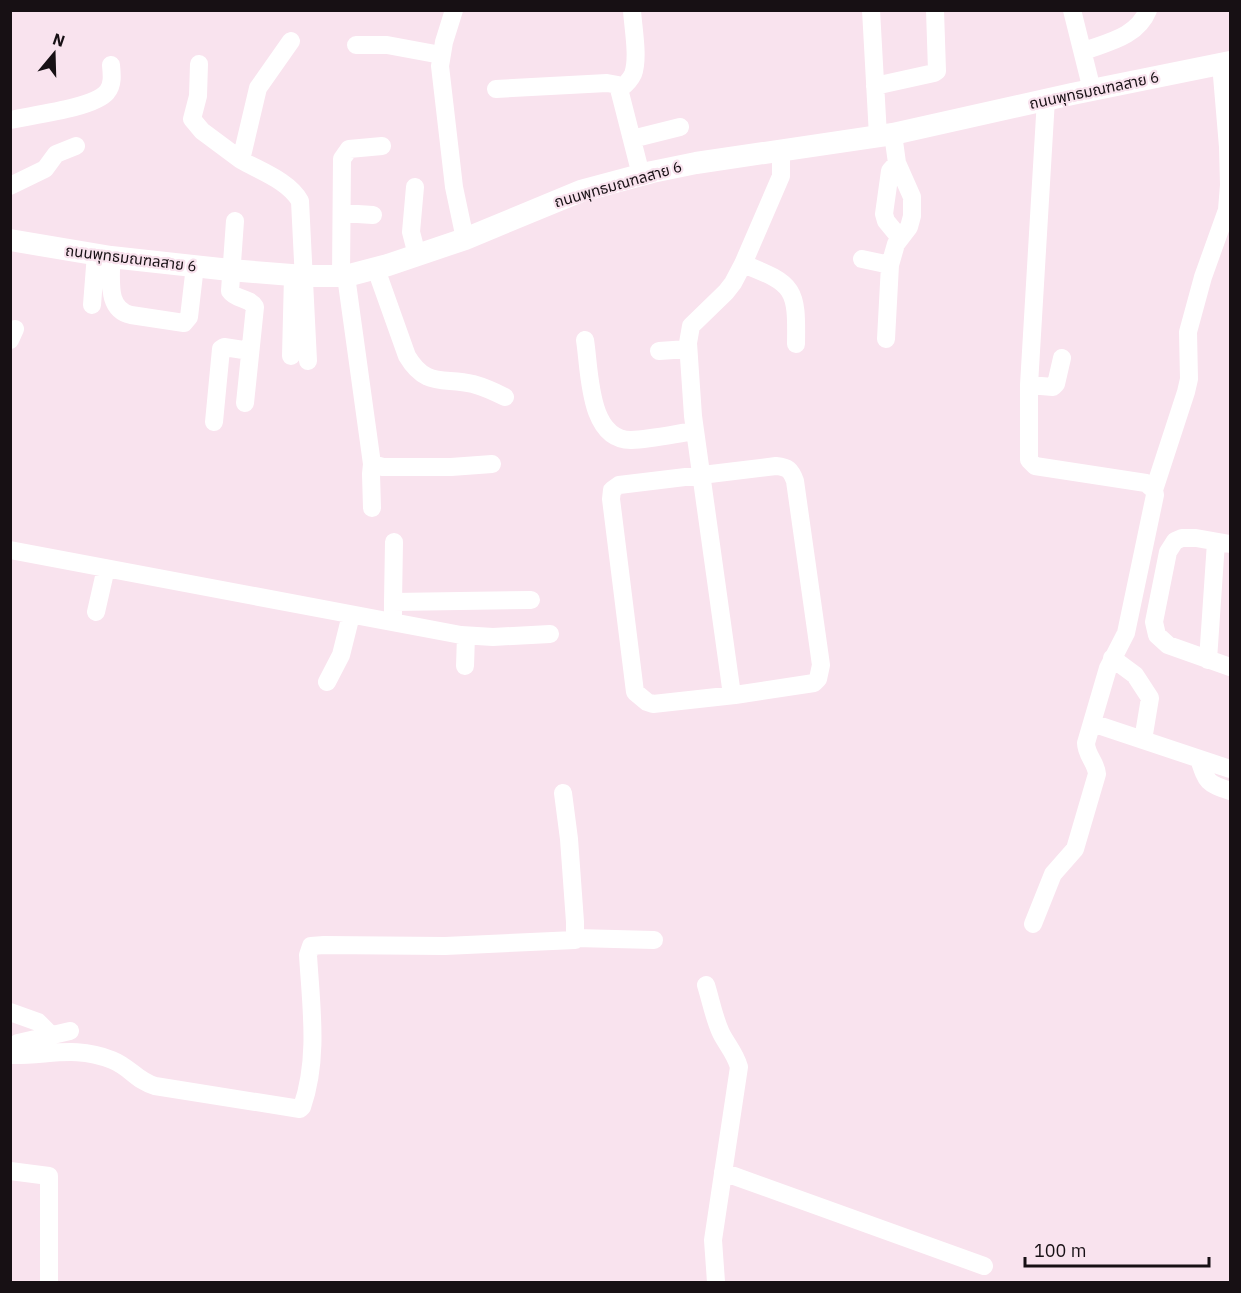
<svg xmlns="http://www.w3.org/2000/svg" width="1241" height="1293" viewBox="0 0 1241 1293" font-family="'IBM Plex Sans','Noto Sans Thai',sans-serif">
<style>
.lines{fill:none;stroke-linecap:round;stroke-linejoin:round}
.minor{stroke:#fff;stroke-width:18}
.major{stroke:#fff;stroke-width:22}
.labels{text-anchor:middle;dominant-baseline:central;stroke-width:4.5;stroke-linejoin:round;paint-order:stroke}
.street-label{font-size:15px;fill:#171014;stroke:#f9e3ee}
</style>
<rect width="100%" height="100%" fill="#f9e3ee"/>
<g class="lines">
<!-- minor -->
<path class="minor" d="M 454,10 L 444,42 L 440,66 L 454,187 L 465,239
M 871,10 L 878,136
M 1072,10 L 1092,90
M 291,41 L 258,88 L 241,160 C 260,171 289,181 300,201 L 308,361
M 356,45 L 387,45 L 441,55
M 1084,51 C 1108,42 1137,37 1148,10
M 199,64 L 198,96 L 192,119 L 202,131 L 241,160
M 875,86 L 934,73 L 937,71 L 935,10
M 496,89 L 607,83 L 618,85 L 641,175
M 620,89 C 625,85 630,81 633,74 C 639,58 633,28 632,10
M 1046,99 L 1029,385 L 1029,460 L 1035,466 L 1146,483 L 1154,490
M 10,120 C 32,115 94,108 107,92 C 113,85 112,75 111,65
M 632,139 L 680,127
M 897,163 L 890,171 L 884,214 L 886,221 L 900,238
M 10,186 L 45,169 L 56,154 L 76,146
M 415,187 L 411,232 L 417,255
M 342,213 L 373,215
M 235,221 L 230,291 C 236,300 249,297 255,307 L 245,403
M 111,257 C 112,278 105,309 131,315 L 184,323 L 189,317 L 195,266
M 862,259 L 890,265
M 743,264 C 795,284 797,289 796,344
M 376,269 L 407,356 C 426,388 443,377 473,384 C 484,387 495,392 505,397
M 341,276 L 342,159 L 349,149 L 382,146
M 346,276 L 372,464 L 383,467 L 451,467 L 492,464
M 92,305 L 96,254
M 886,339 L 890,265 L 896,244 L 909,227 L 912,216 L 912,197 L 897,163 L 893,134
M 10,340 L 15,329
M 585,340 C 590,371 588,440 631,440 C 652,439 674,434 695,431
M 659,351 L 688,349
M 291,356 L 293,276
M 1029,385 L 1053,387 L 1056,384 L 1062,358
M 214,422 L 221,349 L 224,347 L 250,351
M 776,466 C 788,467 791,470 795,481 L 821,665 L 818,679 L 814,683 L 735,695 L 653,704 L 647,702 L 635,692 L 611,499 L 612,490 L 619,485 Z
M 372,508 L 371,474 L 372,464
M 1230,544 L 1196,538 L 1182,538 L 1175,541 L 1168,552 L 1154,622 L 1157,635 L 1168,645 L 1230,667
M 10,550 L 461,635 L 493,637 L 550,634
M 393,602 L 394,542
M 96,612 L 106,568
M 393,622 L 393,602 L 531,600
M 1112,658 L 1135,675 L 1150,698 L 1143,740
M 1208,660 L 1216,542
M 465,666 L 466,636
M 327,682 L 341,655 L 351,615
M 732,695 L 693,416 L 688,343 L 691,326 L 726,292 L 733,283 L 743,264 L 781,176 L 781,151
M 1092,723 L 1230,769
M 1199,759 C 1207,783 1207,783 1230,791
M 1033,924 L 1053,874 L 1075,849 L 1097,774 C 1096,762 1086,755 1086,743 L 1108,668 L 1126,633 L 1155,495 L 1154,490 L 1186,392 L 1189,379 L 1188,332 L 1203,277 L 1227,210 L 1229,185 L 1228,147 L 1221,64
M 576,938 L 654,940
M 706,985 C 711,1001 714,1018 721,1033 C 727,1045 735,1053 739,1067 L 713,1240 L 716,1282
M 10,1012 L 38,1022 L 51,1035
M 10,1049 L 18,1043 L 70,1031
M 10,1055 C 48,1056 75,1045 112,1060 C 130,1067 137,1081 155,1086 L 300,1109 L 302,1107 C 319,1058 311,1006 308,955 L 311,946 L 324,945 L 445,946 L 575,940 L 575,922 L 569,839 L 563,793
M 10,1171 L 49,1176 L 49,1282
M 723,1172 L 984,1266"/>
<!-- major -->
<path class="major" d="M 10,240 L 111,257 L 230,270 L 304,276 L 346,276 L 388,265 L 465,239 L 581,191 L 652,172 L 696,163 L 893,134 L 1072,94 L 1230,62"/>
</g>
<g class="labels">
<!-- street labels -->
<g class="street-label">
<text transform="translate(1094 90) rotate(-12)">ถนนพุทธมณฑลสาย 6</text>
<text transform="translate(618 184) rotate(-16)">ถนนพุทธมณฑลสาย 6</text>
<text transform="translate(131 258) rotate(7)">ถนนพุทธมณฑลสาย 6</text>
</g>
</g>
<!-- border -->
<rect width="1241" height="1293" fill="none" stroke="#171014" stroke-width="24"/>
<!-- north arrow -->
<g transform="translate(54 54) rotate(19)" stroke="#f9e3ee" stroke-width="4.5" paint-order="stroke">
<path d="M0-4.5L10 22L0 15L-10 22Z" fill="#171014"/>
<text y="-9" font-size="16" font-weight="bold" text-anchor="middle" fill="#171014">N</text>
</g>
<!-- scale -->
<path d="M1025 1257v9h184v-9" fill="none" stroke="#171014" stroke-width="3"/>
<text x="1034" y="1257" font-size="18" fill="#171014" stroke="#f9e3ee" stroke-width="4.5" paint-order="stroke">100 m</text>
</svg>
